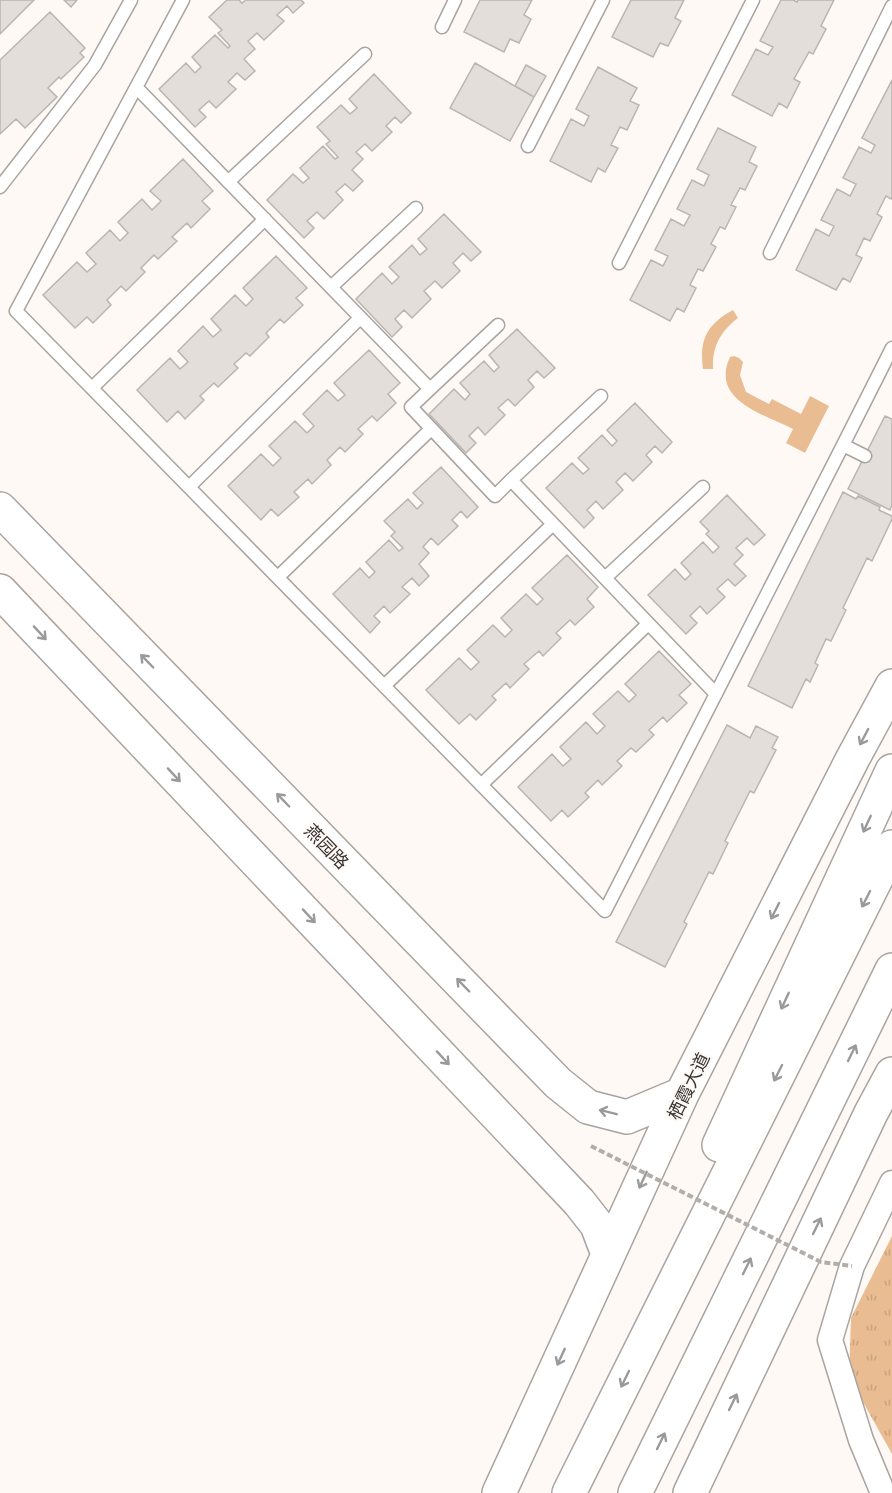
<svg xmlns="http://www.w3.org/2000/svg" width="892" height="1493" viewBox="0 0 892 1493" font-family="Commissioner,'Noto Sans SC',sans-serif">
<style>
.grass{fill:#eabc92}
.park{fill:url(#park-tufts)}
.building{fill:#e3ded9;stroke:#b9b5b0;stroke-width:1.5}
.lines{fill:none;stroke-linecap:round;stroke-linejoin:round}
.service-casing{stroke:#a9a4a0;stroke-width:15}
.minor-casing{stroke:#a9a4a0;stroke-width:27}
.secondary-casing{stroke:#a9a4a0;stroke-width:36}
.trunk-casing{stroke:#a9a4a0;stroke-width:36}
.service{stroke:#fff;stroke-width:12}
.minor{stroke:#fff;stroke-width:24}
.secondary{stroke:#fff;stroke-width:33}
.trunk{stroke:#fff;stroke-width:33}
.path-bridge{stroke:#b1adaa;stroke-width:4;stroke-dasharray:6 3;stroke-linecap:butt}
.oneway{stroke:#9b9a9a}
.labels{text-anchor:middle;dominant-baseline:central;stroke-width:4.5;stroke-linejoin:round;paint-order:stroke}
.street-label{font-size:18px;fill:#373534;stroke:#fff9f5}
</style>
<defs>
<pattern id="park-tufts" width="24" height="20" patternUnits="userSpaceOnUse" patternTransform="scale(1.5)"><rect width="24" height="20" fill="#eabc92"/><path d="M3 7l-1-3M5 7V3M7 7l1-3M15 17l-1-3M17 17v-4M19 17l1-3" fill="none" stroke="#c9a27e"/></pattern>
</defs>
<rect width="100%" height="100%" fill="#fff9f5"/>
<!-- grass -->
<path class="grass" d="M 733,310 L 738,318 C 721,331 712,346 713,369 L 703,369 C 699,340 707,324 733,310 Z
M 734,356 L 739,358 L 743,362 L 740,375 L 746,392 L 769,404 L 772,399 L 801,414 L 810,396 L 829,406 L 805,453 L 786,443 L 793,429 C 763,414 710,400 730,357 Z"/>
<!-- park -->
<path class="park" d="M 892,1236 L 892,1454 L 849,1377 L 851,1318 Z"/>
<!-- building -->
<path class="building" d="M 0,0 L 34,0 L 0,34 Z
M 64,0 L 77,0 L 71,7 Z
M 227,0 L 239,0 L 242,3 L 246,0 L 301,0 L 304,3 L 293,13 L 287,6 L 277,15 L 284,21 L 264,40 L 257,33 L 248,41 L 255,49 L 244,59 L 255,71 L 245,80 L 237,73 L 228,82 L 236,89 L 216,108 L 209,101 L 199,110 L 206,117 L 195,127 L 159,89 L 186,63 L 195,73 L 201,67 L 192,57 L 215,35 L 228,48 L 230,46 L 218,33 L 222,30 L 209,17 Z
M 480,0 L 532,0 L 524,15 L 531,19 L 519,43 L 510,39 L 504,52 L 464,32 Z
M 631,0 L 684,0 L 675,18 L 681,21 L 668,46 L 660,43 L 653,57 L 612,37 Z
M 781,0 L 793,0 L 797,2 L 798,0 L 834,0 L 821,26 L 826,29 L 813,54 L 809,52 L 794,79 L 800,82 L 787,108 L 779,103 L 772,116 L 732,95 L 756,49 L 768,55 L 773,47 L 760,41 Z
M 50,12 L 85,48 L 80,53 L 84,57 L 61,79 L 59,77 L 48,88 L 57,97 L 25,128 L 16,119 L 0,134 L 0,60 Z
M 475,63 L 534,97 L 510,141 L 450,108 Z
M 526,65 L 546,76 L 534,97 L 515,86 Z
M 598,67 L 637,88 L 630,101 L 639,105 L 627,130 L 620,127 L 611,145 L 618,148 L 605,172 L 598,168 L 591,182 L 550,161 L 571,119 L 584,126 L 589,116 L 576,109 Z
M 374,74 L 411,113 L 401,123 L 395,117 L 386,126 L 392,132 L 372,151 L 365,144 L 356,152 L 363,159 L 352,170 L 363,181 L 353,191 L 345,184 L 336,192 L 343,200 L 324,219 L 317,212 L 307,221 L 314,228 L 304,238 L 267,200 L 293,174 L 303,183 L 309,178 L 300,168 L 323,146 L 335,159 L 338,157 L 326,144 L 330,141 L 317,127 L 341,105 L 350,114 L 357,108 L 349,99 Z
M 892,80 L 892,197 L 891,199 L 886,196 L 877,214 L 882,217 L 870,241 L 864,238 L 856,255 L 862,258 L 850,282 L 843,278 L 836,290 L 796,270 L 816,229 L 829,236 L 834,226 L 821,220 L 837,189 L 850,196 L 856,184 L 843,178 L 859,147 L 871,153 L 875,145 L 862,138 Z
M 718,128 L 756,147 L 749,162 L 757,166 L 745,190 L 740,188 L 731,205 L 736,207 L 725,229 L 720,227 L 711,244 L 716,247 L 703,271 L 698,269 L 690,285 L 696,288 L 684,312 L 677,308 L 670,321 L 630,300 L 651,260 L 663,266 L 668,256 L 655,250 L 671,219 L 684,226 L 690,215 L 677,209 L 692,180 L 704,186 L 709,175 L 697,169 Z
M 183,159 L 213,191 L 202,201 L 210,209 L 191,228 L 187,223 L 172,237 L 177,241 L 158,259 L 154,255 L 141,268 L 145,272 L 126,291 L 121,286 L 107,300 L 111,305 L 93,323 L 87,317 L 75,328 L 43,295 L 77,262 L 87,272 L 96,264 L 86,253 L 110,230 L 120,241 L 128,233 L 118,222 L 142,199 L 152,210 L 161,201 L 150,191 Z
M 444,214 L 481,252 L 471,261 L 463,253 L 453,263 L 460,271 L 442,288 L 435,281 L 424,291 L 431,299 L 412,318 L 404,310 L 395,319 L 402,327 L 392,337 L 356,299 L 382,273 L 392,284 L 399,277 L 389,267 L 412,245 L 420,255 L 427,249 L 418,239 Z
M 276,256 L 307,288 L 296,298 L 303,305 L 284,323 L 280,319 L 266,333 L 269,337 L 250,356 L 246,353 L 234,364 L 238,368 L 218,387 L 214,383 L 200,396 L 204,400 L 185,419 L 178,411 L 167,422 L 137,390 L 170,358 L 180,369 L 188,362 L 178,351 L 203,326 L 213,337 L 221,330 L 211,319 L 235,295 L 246,306 L 253,299 L 243,288 Z
M 517,329 L 555,368 L 544,378 L 537,371 L 528,380 L 534,387 L 515,406 L 508,399 L 498,408 L 505,415 L 485,435 L 478,427 L 469,436 L 476,443 L 466,453 L 429,414 L 454,389 L 465,400 L 470,394 L 460,383 L 484,361 L 494,372 L 499,367 L 489,355 Z
M 369,350 L 400,383 L 388,394 L 396,403 L 377,421 L 372,416 L 358,429 L 363,434 L 345,452 L 340,447 L 327,460 L 331,465 L 312,484 L 308,479 L 294,492 L 299,497 L 278,516 L 271,509 L 261,520 L 228,486 L 261,454 L 273,466 L 281,458 L 269,446 L 295,421 L 307,433 L 314,426 L 303,414 L 327,390 L 338,401 L 345,395 L 334,383 Z
M 635,403 L 672,442 L 662,453 L 655,446 L 646,455 L 652,462 L 633,481 L 625,473 L 616,482 L 623,490 L 603,509 L 596,501 L 587,510 L 594,518 L 584,528 L 546,488 L 572,463 L 583,474 L 589,469 L 578,458 L 602,435 L 612,446 L 617,441 L 607,430 Z
M 885,416 L 892,419 L 892,505 L 890,510 L 848,489 Z
M 441,467 L 478,507 L 467,518 L 461,511 L 452,520 L 458,526 L 438,545 L 431,538 L 423,547 L 429,553 L 419,564 L 429,576 L 419,586 L 412,578 L 402,587 L 410,594 L 390,613 L 384,606 L 374,616 L 380,622 L 370,633 L 333,594 L 360,568 L 369,578 L 375,572 L 366,562 L 389,540 L 399,551 L 403,548 L 391,536 L 395,532 L 384,521 L 408,499 L 417,509 L 423,503 L 413,493 Z
M 843,492 L 856,499 L 858,496 L 880,507 L 879,510 L 892,516 L 892,519 L 872,561 L 867,558 L 843,608 L 846,610 L 831,641 L 826,639 L 815,663 L 818,665 L 810,682 L 806,679 L 792,708 L 748,686 Z
M 727,495 L 765,535 L 754,545 L 747,538 L 736,548 L 743,555 L 734,564 L 746,576 L 735,586 L 728,579 L 717,589 L 725,597 L 707,614 L 700,606 L 690,616 L 697,623 L 686,634 L 648,595 L 675,569 L 685,580 L 691,574 L 681,563 L 703,542 L 713,553 L 719,547 L 706,534 L 709,531 L 700,522 Z
M 567,555 L 598,587 L 587,599 L 594,607 L 575,625 L 570,620 L 556,633 L 561,638 L 543,656 L 539,651 L 524,664 L 529,669 L 510,688 L 506,683 L 492,696 L 496,700 L 476,720 L 470,714 L 459,724 L 426,690 L 459,658 L 471,670 L 479,662 L 467,650 L 493,625 L 505,637 L 512,630 L 501,618 L 526,594 L 537,605 L 543,599 L 532,588 Z
M 659,651 L 691,684 L 679,695 L 687,703 L 667,722 L 663,717 L 649,730 L 654,735 L 636,752 L 631,748 L 617,761 L 622,766 L 602,785 L 598,780 L 585,793 L 589,797 L 568,817 L 562,810 L 551,821 L 518,787 L 552,754 L 563,766 L 571,759 L 560,747 L 586,722 L 597,734 L 605,726 L 593,714 L 618,691 L 629,702 L 636,695 L 625,684 Z
M 727,725 L 750,738 L 756,726 L 778,737 L 772,748 L 776,750 L 754,793 L 750,791 L 725,841 L 728,843 L 713,874 L 709,872 L 684,922 L 687,924 L 665,967 L 616,942 Z"/>
<g class="lines">
<!-- service casing -->
<g class="service-casing">
<path id="service" d="M 183,0 L 16,311 L 605,911 L 843,445
M 442,27 L 455,0
M 136,87 L 430,389 L 411,407 L 495,496 L 511,480 L 716,694
M 528,146 L 603,0
M 228,182 L 365,54
M 0,187 L 95,65 L 131,0
M 770,253 L 892,6
M 619,263 L 753,0
M 331,287 L 416,208
M 92,388 L 265,219
M 430,389 L 498,325
M 865,456 L 843,445 L 892,348
M 511,480 L 601,396
M 189,487 L 360,318
M 278,577 L 431,429
M 605,578 L 703,487
M 384,686 L 553,524
M 481,785 L 648,624"/>
</g>
<!-- minor casing -->
<g class="minor-casing">
<path id="minor" d="M 883,1493 L 861,1440 L 830,1340 L 852,1266 L 892,1183"/>
</g>
<!-- secondary casing -->
<g class="secondary-casing">
<path id="secondary" d="M 0,509 L 558,1083 L 588,1107 L 627,1117 L 682,1094
M 0,591 L 579,1202 L 597,1225 L 608,1254
M 499,1493 L 682,1094 L 853,758 L 892,686
M 690,1493 L 871,1113 L 892,1074"/>
</g>
<!-- trunk casing -->
<g class="trunk-casing">
<path id="trunk" d="M 719,1145 L 892,771
M 569,1493 L 892,847
M 635,1493 L 892,970"/>
</g>
<!-- service -->
<use href="#service" class="service"/>
<!-- minor -->
<use href="#minor" class="minor"/>
<!-- secondary -->
<use href="#secondary" class="secondary"/>
<!-- trunk -->
<use href="#trunk" class="trunk"/>
<!-- path-bridge -->
<path class="path-bridge" d="M 591,1146 L 821,1262 L 852,1266"/>
</g>
<!-- one-way arrows -->
<defs><path id="oneway-shaft" d="M-6 0H5M1.5-3L5.5 0L1.5 3" fill="none" stroke-width="1.6" stroke-linecap="round" stroke-linejoin="round" transform="scale(1.5)"/></defs>
<g class="oneway">
<use href="#oneway-shaft" transform="translate(40 633) rotate(47)"/>
<use href="#oneway-shaft" transform="translate(147 661) rotate(-134)"/>
<use href="#oneway-shaft" transform="translate(864 737) rotate(118)"/>
<use href="#oneway-shaft" transform="translate(174 775) rotate(47)"/>
<use href="#oneway-shaft" transform="translate(283 800) rotate(-134)"/>
<use href="#oneway-shaft" transform="translate(867 824) rotate(115)"/>
<use href="#oneway-shaft" transform="translate(866 899) rotate(117)"/>
<use href="#oneway-shaft" transform="translate(775 911) rotate(117)"/>
<use href="#oneway-shaft" transform="translate(309 916) rotate(47)"/>
<use href="#oneway-shaft" transform="translate(463 985) rotate(-134)"/>
<use href="#oneway-shaft" transform="translate(785 1001) rotate(115)"/>
<use href="#oneway-shaft" transform="translate(852 1053) rotate(-64)"/>
<use href="#oneway-shaft" transform="translate(443 1058) rotate(47)"/>
<use href="#oneway-shaft" transform="translate(778 1073) rotate(117)"/>
<use href="#oneway-shaft" transform="translate(608 1112) rotate(-166)"/>
<use href="#oneway-shaft" transform="translate(643 1180) rotate(115)"/>
<use href="#oneway-shaft" transform="translate(817 1226) rotate(-64)"/>
<use href="#oneway-shaft" transform="translate(747 1266) rotate(-64)"/>
<use href="#oneway-shaft" transform="translate(561 1357) rotate(115)"/>
<use href="#oneway-shaft" transform="translate(625 1379) rotate(116)"/>
<use href="#oneway-shaft" transform="translate(733 1402) rotate(-64)"/>
<use href="#oneway-shaft" transform="translate(661 1441) rotate(-64)"/>
</g>
<g class="labels">
<!-- street labels -->
<g class="street-label">
<text transform="translate(327 846) rotate(46)">燕园路</text>
<text transform="translate(688 1086) rotate(-64)">栖霞大道</text>
</g>
</g>
</svg>
